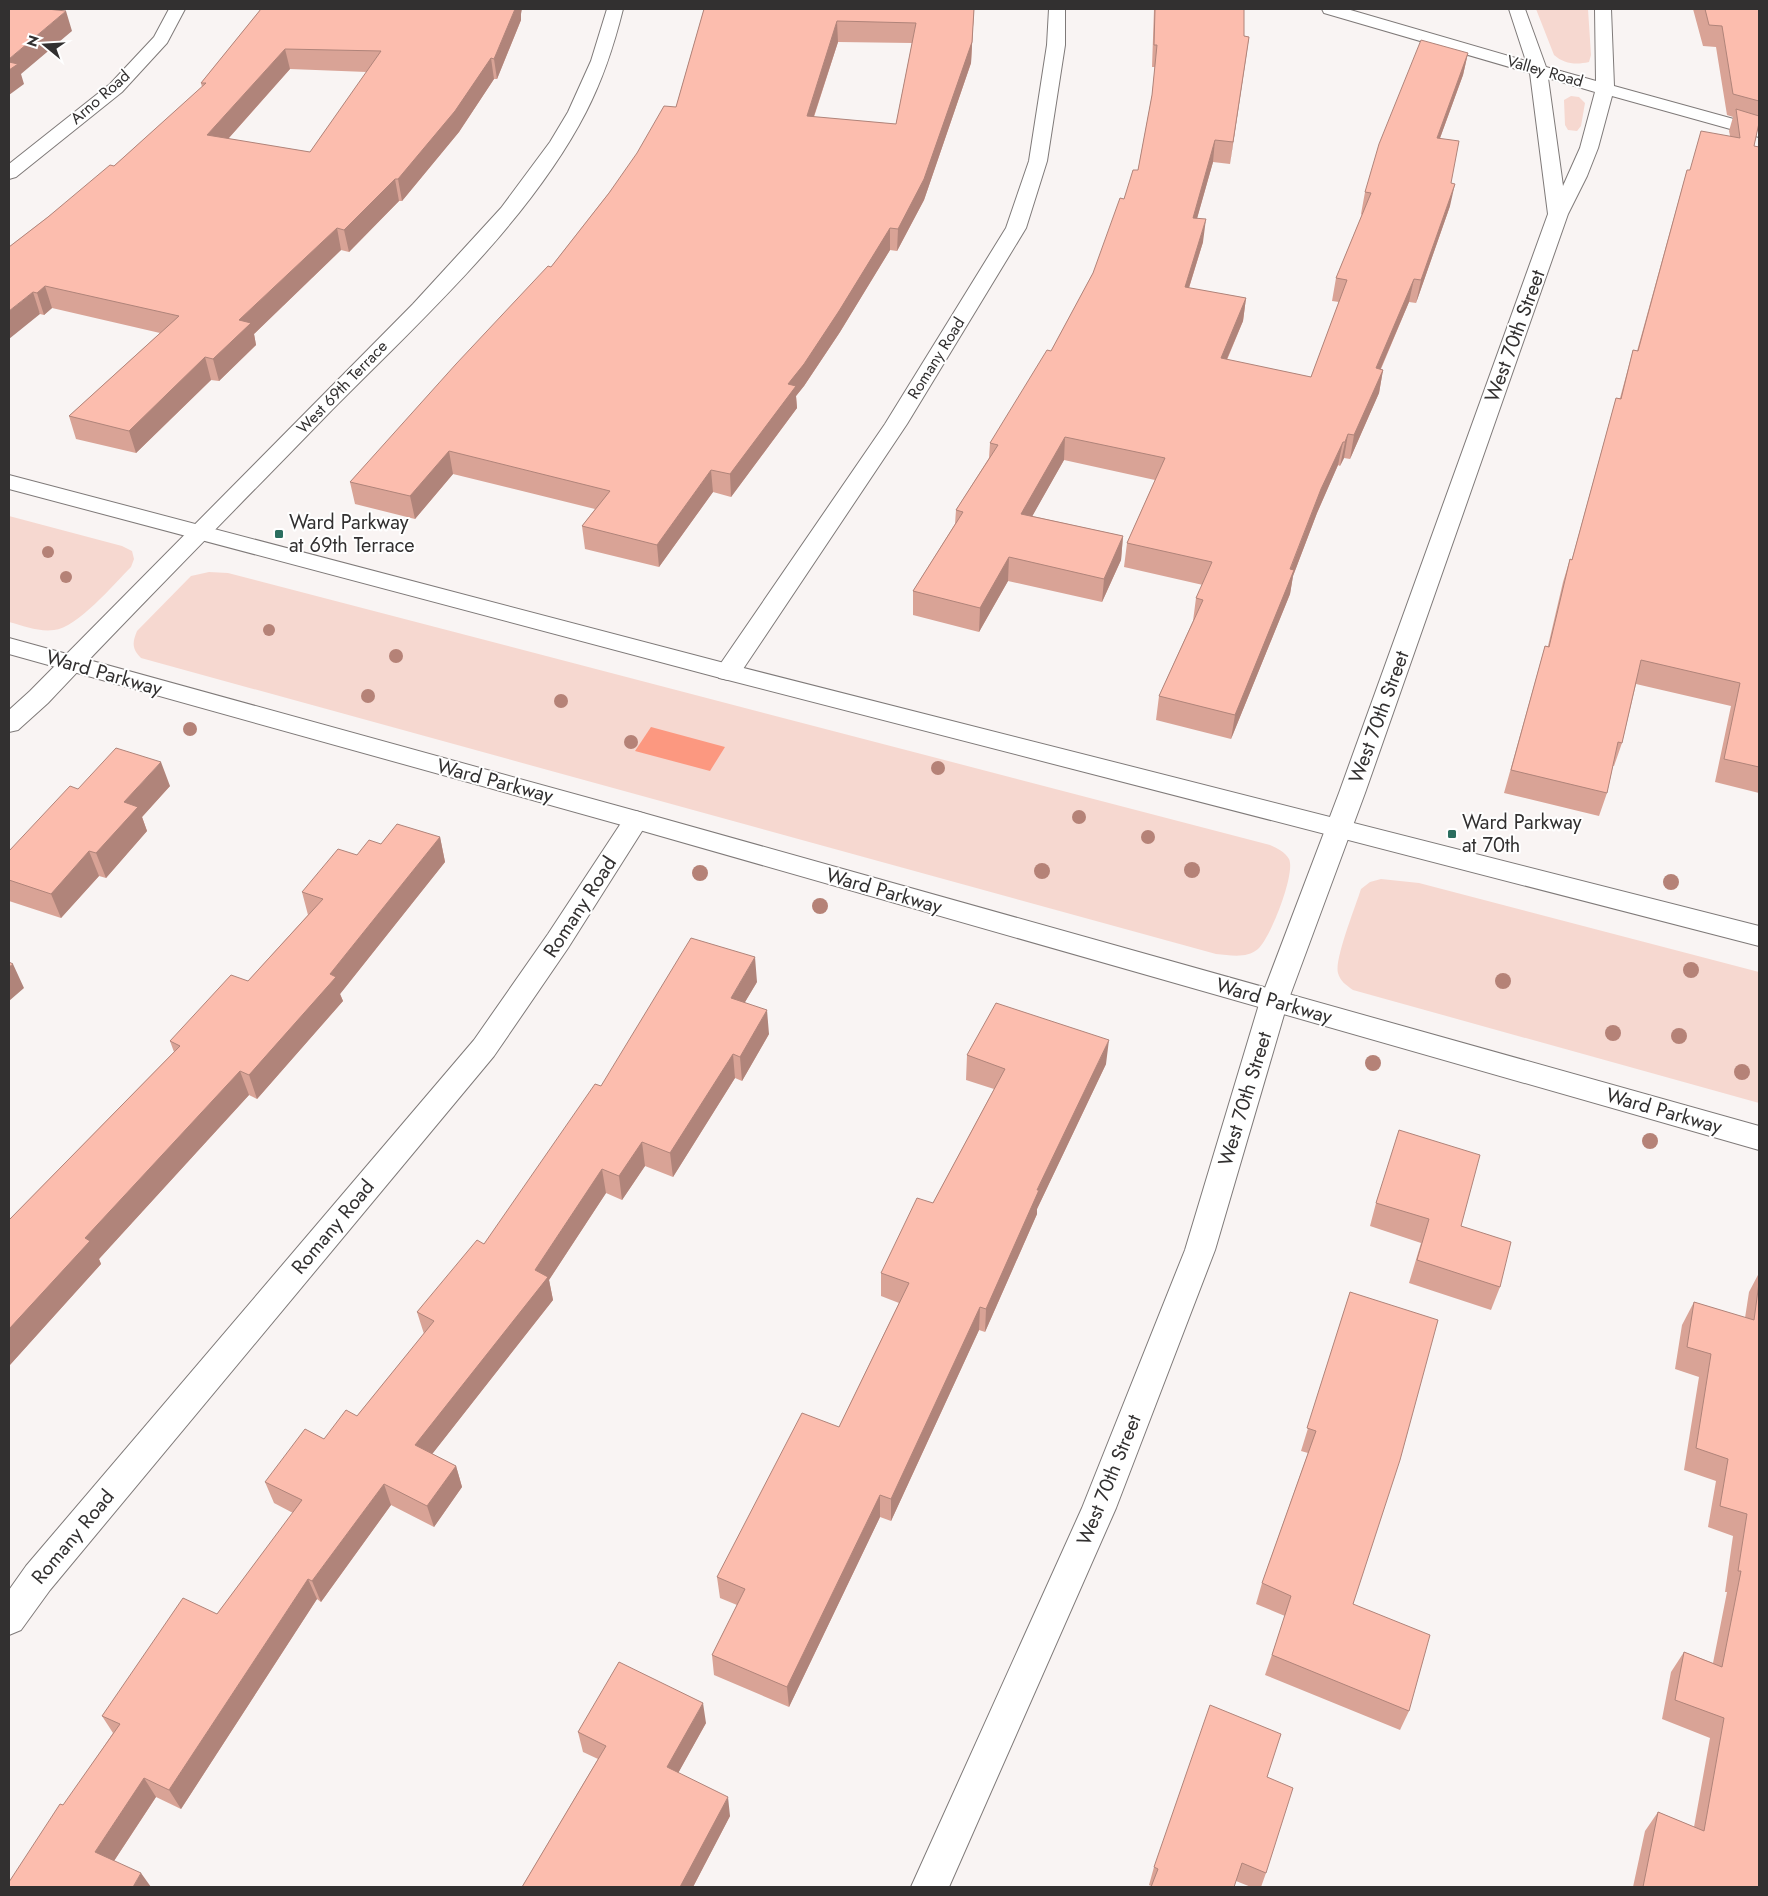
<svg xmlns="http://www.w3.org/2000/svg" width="1768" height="1896" viewBox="0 0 1768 1896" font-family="Jost,sans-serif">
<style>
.green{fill:#f6d8d0}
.water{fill:#fc9880}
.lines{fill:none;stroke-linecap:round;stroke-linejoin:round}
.minor-casing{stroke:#7f7a79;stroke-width:2}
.major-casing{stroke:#7f7a79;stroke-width:2}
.minor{fill:#fff;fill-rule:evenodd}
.major{fill:#fff;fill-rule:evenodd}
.tree{fill:#b58277}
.wall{fill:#d9a396;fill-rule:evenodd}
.shaded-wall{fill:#b0847a}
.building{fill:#fcbdae;stroke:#b0847a;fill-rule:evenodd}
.poi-dot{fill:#2b6e5f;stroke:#fff;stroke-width:2}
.labels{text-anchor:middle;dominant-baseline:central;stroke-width:4;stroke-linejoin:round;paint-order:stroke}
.far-street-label{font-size:16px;fill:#323030;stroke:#fff}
.street-label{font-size:20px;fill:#323030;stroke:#fff}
.poi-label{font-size:20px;fill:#323030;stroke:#fff;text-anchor:start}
</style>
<rect width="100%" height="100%" fill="#f9f4f3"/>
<!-- green -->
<path class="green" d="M 1536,9 L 1588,9 L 1591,55 L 1589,62 C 1576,65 1564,64 1554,55 Z
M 1571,96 L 1579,97 L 1585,103 L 1581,126 L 1577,131 L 1568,130 L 1565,125 L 1564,100 Z
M 9,516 L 122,546 L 132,551 L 134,559 L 131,567 C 114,584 77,628 54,630 C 39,632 24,626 9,622 Z
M 209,572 L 228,573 L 1270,845 C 1277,848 1285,852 1289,859 C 1296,873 1270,939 1258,949 C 1246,959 1230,955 1216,954 L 141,658 C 132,649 132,643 137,631 L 191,576 Z
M 1381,879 L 1419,883 L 1759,972 L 1759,1103 L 1353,990 C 1346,985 1340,981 1338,973 C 1334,960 1356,905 1361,889 L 1370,882 Z"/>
<!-- water -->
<path class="water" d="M 651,727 L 725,747 L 710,771 L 635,751 Z"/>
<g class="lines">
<!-- minor casing -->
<g class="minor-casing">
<path id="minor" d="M 169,9 L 185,9 L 167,43 L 122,92 L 16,177 L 9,179 L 9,164 L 110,84 L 154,37 Z
M 607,9 L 623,9 C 614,45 603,79 586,112 C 529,223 416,325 328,414 C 235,510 140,605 48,703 L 18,730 L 9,732 L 9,710 L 30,691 L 413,304 L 501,208 L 550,142 L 568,112 L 591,61 Z
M 1049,9 L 1065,9 L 1065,45 L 1047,161 L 1026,228 L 907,424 L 737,678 L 728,680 L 719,678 L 716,672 L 719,666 L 885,424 L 1006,228 L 1029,161 L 1047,45 Z
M 1322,9 L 1347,9 L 1526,61 L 1509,9 L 1525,9 L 1546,67 L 1596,81 L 1595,9 L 1611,9 L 1614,86 L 1759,126 L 1759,137 L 1612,96 L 1598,148 L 1587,176 L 1568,214 L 1365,793 L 1288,1001 L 1215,1250 L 1116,1508 L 949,1887 L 911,1887 L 1082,1508 L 1185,1250 L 1260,1001 L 1339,793 L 1548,214 L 1530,73 L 1324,13 ZM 1548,78 L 1595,92 L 1580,148 L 1563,186 Z
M 636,811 L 645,814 L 649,820 L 568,948 L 494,1056 L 50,1590 L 21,1630 L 9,1635 L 9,1590 L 26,1566 L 474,1040 L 548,934 L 627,814 Z"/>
</g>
<!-- major casing -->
<g class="major-casing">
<path id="major" d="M 9,475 L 728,664 L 1759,926 L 1759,946 L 728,680 L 9,489 Z
M 9,638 L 636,811 L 1759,1126 L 1759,1150 L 636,829 L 9,654 Z"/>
</g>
<!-- minor -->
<use href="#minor" class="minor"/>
<!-- major -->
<use href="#major" class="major"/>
</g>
<!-- trees -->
<g class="tree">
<circle cx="48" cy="552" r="6"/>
<circle cx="66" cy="577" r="6"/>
<circle cx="269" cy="630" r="6"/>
<circle cx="396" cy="656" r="7"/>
<circle cx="368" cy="696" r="7"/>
<circle cx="561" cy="701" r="7"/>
<circle cx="190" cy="729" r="7"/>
<circle cx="631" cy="742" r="7"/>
<circle cx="938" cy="768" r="7"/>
<circle cx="1079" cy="817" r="7"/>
<circle cx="1148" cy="837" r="7"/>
<circle cx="1192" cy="870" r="8"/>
<circle cx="1042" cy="871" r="8"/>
<circle cx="700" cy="873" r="8"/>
<circle cx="1671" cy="882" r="8"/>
<circle cx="820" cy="906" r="8"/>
<circle cx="1691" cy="970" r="8"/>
<circle cx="1503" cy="981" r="8"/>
<circle cx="1613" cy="1033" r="8"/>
<circle cx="1679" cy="1036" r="8"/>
<circle cx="1373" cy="1063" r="8"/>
<circle cx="1742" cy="1072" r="8"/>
<circle cx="1650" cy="1141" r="8"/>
</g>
<!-- wall -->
<path class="wall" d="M 261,9 L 521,14 L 521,20 L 497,79 L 494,79 L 459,132 L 402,201 L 399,201 L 349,252 L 341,250 L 254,334 L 256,345 L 219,381 L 211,380 L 136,453 L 76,439 L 69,416 L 160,333 L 52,308 L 44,315 L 40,314 L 9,247 L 114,166 L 202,87 L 201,83 ZM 290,69 L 367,72 L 310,152 L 228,139 Z
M 704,9 L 974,9 L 971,63 L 924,200 L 897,251 L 890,250 L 840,332 L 804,386 L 796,396 L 797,408 L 731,497 L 713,492 L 659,567 L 585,549 L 582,526 L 595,509 L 453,474 L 415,519 L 355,504 L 350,482 L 551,267 L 676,107 ZM 838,42 L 912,43 L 896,124 L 814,117 Z
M 1154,9 L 1244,9 L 1244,36 L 1249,37 L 1230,164 L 1213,162 L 1197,218 L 1203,242 L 1189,288 L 1246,298 L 1243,321 L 1227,360 L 1311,377 L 1339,302 L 1332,301 L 1336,278 L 1362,215 L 1361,214 L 1365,192 L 1468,53 L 1463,75 L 1440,138 L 1451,183 L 1450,206 L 1416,303 L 1409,302 L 1381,369 L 1383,370 L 1379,393 L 1350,459 L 1344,458 L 1340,466 L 1338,465 L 1317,513 L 1293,576 L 1290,594 L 1231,739 L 1156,720 L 1159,696 L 1193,621 L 1196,598 L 1203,585 L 1124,567 L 1127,543 L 1155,480 L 1064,460 L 1032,516 L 1123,536 L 1121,560 L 1102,602 L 1008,581 L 979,632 L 913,615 L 913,591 L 955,524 L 956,510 L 989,458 L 990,443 L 1051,351 L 1093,273 L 1124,199 L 1138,170 L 1152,95 L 1155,67 L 1152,67 Z
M 1691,9 L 1759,9 L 1759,123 L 1754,146 L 1759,147 L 1759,793 L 1715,782 L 1731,706 L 1636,684 L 1622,743 L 1614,766 L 1613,766 L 1607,793 L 1599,816 L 1504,793 L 1545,646 L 1548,646 L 1563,582 L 1570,559 L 1572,559 L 1610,420 L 1616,398 L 1620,398 L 1633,350 L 1637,351 L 1687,170 L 1690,170 L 1730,136 L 1729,131 L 1733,117 L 1727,115 L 1716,47 L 1703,46 L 1693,9 Z
M 170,786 L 142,817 L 147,831 L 106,878 L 99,876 L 61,918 L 9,901 L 9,851 L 78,789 Z
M 440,837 L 445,862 L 340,994 L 343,1001 L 257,1099 L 249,1095 L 99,1259 L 101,1264 L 9,1366 L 9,1220 L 174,1052 L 170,1041 L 248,981 L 308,915 L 302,892 L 357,855 L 381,844 Z
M 757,982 L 745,1002 L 769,1034 L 742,1081 L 735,1078 L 673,1177 L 645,1166 L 622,1200 L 606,1193 L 549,1280 L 553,1300 L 432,1454 L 456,1466 L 462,1487 L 434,1527 L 391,1505 L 321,1602 L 317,1599 L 181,1809 L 156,1797 L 114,1861 L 9,1887 L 113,1733 L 102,1716 L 217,1614 L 293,1513 L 274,1503 L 265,1482 L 357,1416 L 424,1334 L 417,1312 L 484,1244 L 601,1086 Z
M 967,1055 L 1106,1064 L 1037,1209 L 1037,1214 L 985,1332 L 979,1330 L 891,1521 L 880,1517 L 789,1707 L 714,1675 L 712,1655 L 737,1605 L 720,1598 L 717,1577 L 839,1427 L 899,1303 L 881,1296 L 881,1273 L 933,1203 L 994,1089 L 966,1080 Z
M 1376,1203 L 1461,1226 L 1500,1287 L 1491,1310 L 1409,1283 L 1421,1243 L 1370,1226 Z
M 1759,1273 L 1759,1887 L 1633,1887 L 1645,1831 L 1658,1812 L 1694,1827 L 1710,1738 L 1662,1719 L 1671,1672 L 1684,1652 L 1713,1663 L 1727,1592 L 1725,1592 L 1733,1536 L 1708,1527 L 1716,1481 L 1684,1470 L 1699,1377 L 1675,1369 L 1682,1325 L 1694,1302 L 1745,1318 L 1749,1292 Z
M 1350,1292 L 1353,1604 L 1409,1711 L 1400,1730 L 1265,1675 L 1285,1616 L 1256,1604 L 1262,1583 L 1308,1453 L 1301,1451 Z
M 706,1723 L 678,1773 L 730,1816 L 693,1887 L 522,1887 L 598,1759 L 583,1752 L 578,1732 Z
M 1267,1777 L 1266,1873 L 1261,1887 L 1251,1887 L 1236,1881 L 1151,1886 L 1149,1885 L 1154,1867 Z"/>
<!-- shaded-wall -->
<path class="shaded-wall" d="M 515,9 L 522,9 L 521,14 L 521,20 L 497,79 L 494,59 Z
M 974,9 L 971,63 L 924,200 L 897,251 L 898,229 Z
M 66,11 L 72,31 L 21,74 L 24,84 L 9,95 L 9,59 Z
M 837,21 L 838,42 L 807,137 L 807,116 Z
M 1249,37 L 1246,58 L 1230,164 L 1233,142 Z
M 285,49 L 290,69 L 212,157 L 207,135 Z
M 1468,53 L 1463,75 L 1432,160 L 1437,138 Z
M 491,58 L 494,79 L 459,132 L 402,201 L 398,179 Z
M 1215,140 L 1213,162 L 1191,240 L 1193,218 Z
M 395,179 L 399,201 L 349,252 L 344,230 Z
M 1455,184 L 1450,206 L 1416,303 L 1421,280 Z
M 1206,219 L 1203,242 L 1182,310 L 1185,287 Z
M 337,228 L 341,250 L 254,334 L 256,345 L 219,381 L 213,359 L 239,320 Z
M 890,228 L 890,250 L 840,332 L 804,386 L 796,396 L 797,408 L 731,497 L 730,474 L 788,384 Z
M 1414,279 L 1409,302 L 1371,391 L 1376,368 Z
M 45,286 L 52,308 L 44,315 L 37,293 Z
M 33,292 L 40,314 L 9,339 L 9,311 Z
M 1246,298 L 1243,321 L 1217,382 L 1221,358 Z
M 205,357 L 211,380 L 136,453 L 129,431 Z
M 1383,370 L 1379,393 L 1350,459 L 1354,435 Z
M 1348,434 L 1344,458 L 1340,466 L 1345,442 Z
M 1065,437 L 1064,460 L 1020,538 L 1021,514 Z
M 1343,442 L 1338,465 L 1317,513 L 1293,576 L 1290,594 L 1231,739 L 1235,715 L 1321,489 Z
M 449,451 L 453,474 L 415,519 L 410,496 Z
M 711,470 L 713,492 L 659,567 L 657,545 Z
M 1123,536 L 1121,560 L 1102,602 L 1104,579 Z
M 1009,557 L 1008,581 L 979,632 L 980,608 Z
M 161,762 L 170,786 L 142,817 L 147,831 L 106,878 L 96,853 L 124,802 Z
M 440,837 L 445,862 L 340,994 L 343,1001 L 257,1099 L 249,1075 Z
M 89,851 L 99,876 L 61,918 L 51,894 Z
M 755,957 L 757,982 L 733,1022 L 731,998 Z
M 13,964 L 24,988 L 9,1001 L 9,967 Z
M 767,1010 L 769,1034 L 742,1081 L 740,1057 Z
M 1109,1040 L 1106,1064 L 1037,1209 L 1037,1214 L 985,1332 L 986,1309 L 1037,1190 Z
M 733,1054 L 735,1078 L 673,1177 L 670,1153 Z
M 240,1071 L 249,1095 L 99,1259 L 101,1264 L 9,1366 L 9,1329 L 85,1238 Z
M 642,1142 L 645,1166 L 622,1200 L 619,1176 Z
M 602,1169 L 606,1193 L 549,1280 L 553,1300 L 422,1467 L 415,1445 L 535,1270 Z
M 980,1307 L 979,1330 L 891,1521 L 891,1499 Z
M 456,1466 L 462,1487 L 434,1527 L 427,1506 Z
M 384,1484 L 391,1505 L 321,1602 L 312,1581 Z
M 880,1495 L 880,1517 L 789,1707 L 787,1687 Z
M 308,1579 L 317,1599 L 181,1809 L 169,1790 Z
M 703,1703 L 706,1723 L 671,1786 L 667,1767 Z
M 144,1778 L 156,1797 L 108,1870 L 95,1852 Z
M 728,1797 L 730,1816 L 693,1887 L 680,1887 Z
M 141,1873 L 151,1887 L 133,1887 Z"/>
<!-- building -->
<path class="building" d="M 9,9 L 47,9 L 66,11 L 9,59 Z
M 261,9 L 515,9 L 494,59 L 491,58 L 455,111 L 398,179 L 395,179 L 344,230 L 337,228 L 239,320 L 251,323 L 213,359 L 205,357 L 129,431 L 69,416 L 179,316 L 45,286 L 37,293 L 33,292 L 9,311 L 9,247 L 48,217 L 110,165 L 114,166 L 206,83 L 201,83 ZM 285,49 L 381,51 L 310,152 L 207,135 Z
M 704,9 L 974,9 L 972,42 L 924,179 L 898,229 L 890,228 L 839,311 L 804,364 L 788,384 L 796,386 L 730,474 L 711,470 L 657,545 L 582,526 L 610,491 L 449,451 L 410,496 L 350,482 L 456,364 L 548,266 L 551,267 L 609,193 L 637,153 L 664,106 L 676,107 ZM 837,21 L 916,23 L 896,124 L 807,116 Z
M 1155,9 L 1244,9 L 1244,36 L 1249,37 L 1233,142 L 1215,140 L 1193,218 L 1206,219 L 1185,287 L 1246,298 L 1221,358 L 1311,377 L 1347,280 L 1336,278 L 1371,193 L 1365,192 L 1379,144 L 1421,40 L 1468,53 L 1437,138 L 1459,141 L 1451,183 L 1455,184 L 1421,280 L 1414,279 L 1376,368 L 1383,370 L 1354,435 L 1348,434 L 1345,442 L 1343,442 L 1321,489 L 1290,569 L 1294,570 L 1235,715 L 1159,696 L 1203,600 L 1196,598 L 1212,562 L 1127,543 L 1165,458 L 1065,437 L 1021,514 L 1123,536 L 1104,579 L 1009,557 L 980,608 L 913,591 L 963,512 L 956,510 L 998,445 L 990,443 L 1047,350 L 1051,351 L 1093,273 L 1120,198 L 1124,199 L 1133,170 L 1138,170 L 1152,95 L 1157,45 L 1154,45 Z
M 1705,9 L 1759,9 L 1759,101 L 1733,94 L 1722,26 L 1709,25 Z
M 9,62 L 18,64 L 9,70 Z
M 1736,109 L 1759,116 L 1759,123 L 1754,146 L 1759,147 L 1759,767 L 1724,759 L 1740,683 L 1641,660 L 1622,743 L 1618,742 L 1607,793 L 1511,770 L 1545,646 L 1549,647 L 1570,559 L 1572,560 L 1616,398 L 1621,399 L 1633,350 L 1638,351 L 1687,170 L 1690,170 L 1701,131 L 1740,138 Z
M 116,748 L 161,762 L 124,802 L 138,807 L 96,853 L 89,851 L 51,894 L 9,880 L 9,851 L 70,786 L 78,789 Z
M 397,824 L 440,837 L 330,974 L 336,977 L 249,1075 L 240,1071 L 85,1238 L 90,1241 L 9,1329 L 9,1220 L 180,1046 L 170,1041 L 231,975 L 248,981 L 323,899 L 302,892 L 338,849 L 357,855 L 369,840 L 381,844 Z
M 691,938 L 755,957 L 731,998 L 767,1010 L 740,1057 L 733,1054 L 670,1153 L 642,1142 L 619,1176 L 602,1169 L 535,1270 L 548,1277 L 415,1445 L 456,1466 L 427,1506 L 384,1484 L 312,1581 L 308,1579 L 169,1790 L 144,1778 L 95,1852 L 141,1873 L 133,1887 L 9,1887 L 9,1882 L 60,1804 L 63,1805 L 120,1724 L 102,1716 L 183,1598 L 217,1614 L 302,1500 L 265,1482 L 305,1429 L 324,1439 L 346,1410 L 357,1416 L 434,1321 L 417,1312 L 477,1240 L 484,1244 L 595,1084 L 601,1086 Z
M 9,962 L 13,964 L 9,967 Z
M 996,1003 L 1109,1040 L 1037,1190 L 1039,1190 L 986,1309 L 980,1307 L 891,1499 L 880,1495 L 787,1687 L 712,1655 L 745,1589 L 717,1577 L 802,1413 L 839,1427 L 909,1283 L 881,1273 L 917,1198 L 933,1203 L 1005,1069 L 967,1055 Z
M 1399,1130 L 1480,1155 L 1461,1226 L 1511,1242 L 1500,1287 L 1417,1260 L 1429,1219 L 1376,1203 Z
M 1759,1283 L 1759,1887 L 1643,1887 L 1658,1812 L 1704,1831 L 1724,1718 L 1675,1700 L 1684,1652 L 1722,1667 L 1741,1571 L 1738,1571 L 1747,1514 L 1720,1506 L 1728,1459 L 1696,1448 L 1711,1354 L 1687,1347 L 1694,1302 L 1754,1320 Z
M 1350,1292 L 1438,1320 L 1400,1460 L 1353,1604 L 1430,1635 L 1409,1711 L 1272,1655 L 1291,1596 L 1262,1583 L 1316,1431 L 1307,1428 Z
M 619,1662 L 703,1703 L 667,1767 L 728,1797 L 680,1887 L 522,1887 L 606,1746 L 578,1732 Z
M 1210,1705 L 1281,1734 L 1267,1777 L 1293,1788 L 1266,1873 L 1242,1863 L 1234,1887 L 1151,1887 L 1158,1869 L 1154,1867 Z"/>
<!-- markers -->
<g class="poi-dot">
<rect x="274" y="529" width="10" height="10" rx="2.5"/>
<rect x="1447" y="829" width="10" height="10" rx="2.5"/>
</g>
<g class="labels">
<!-- far-street labels -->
<g class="far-street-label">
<text transform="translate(1545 71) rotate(16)">Valley Road</text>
<text transform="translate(100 97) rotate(-41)">Arno Road</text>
<text transform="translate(936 358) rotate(-58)">Romany Road</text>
<text transform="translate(342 387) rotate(-46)">West 69th Terrace</text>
</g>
<!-- street labels -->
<g class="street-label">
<text transform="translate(1515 336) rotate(-70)">West 70th Street</text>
<text transform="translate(104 673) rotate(16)">Ward Parkway</text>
<text transform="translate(1379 717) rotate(-70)">West 70th Street</text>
<text transform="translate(495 781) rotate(15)">Ward Parkway</text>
<text transform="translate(884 891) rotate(16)">Ward Parkway</text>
<text transform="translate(580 907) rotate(-57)">Romany Road</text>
<text transform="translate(1274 1001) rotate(16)">Ward Parkway</text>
<text transform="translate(1245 1099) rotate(-73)">West 70th Street</text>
<text transform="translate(1664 1111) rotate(16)">Ward Parkway</text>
<text transform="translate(333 1227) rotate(-50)">Romany Road</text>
<text transform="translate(1109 1480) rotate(-68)">West 70th Street</text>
<text transform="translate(73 1537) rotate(-50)">Romany Road</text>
</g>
<!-- poi labels -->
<g class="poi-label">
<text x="289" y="522">Ward Parkway<tspan x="289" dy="23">at 69th Terrace</tspan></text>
<text x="1462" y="822">Ward Parkway<tspan x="1462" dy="23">at 70th</tspan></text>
</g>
</g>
<!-- border -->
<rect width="1768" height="1896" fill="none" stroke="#323030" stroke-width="20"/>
<!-- north arrow -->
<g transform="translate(45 45) rotate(288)" stroke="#ffffff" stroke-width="4" paint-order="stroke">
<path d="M0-4L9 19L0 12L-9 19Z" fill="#323030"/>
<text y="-8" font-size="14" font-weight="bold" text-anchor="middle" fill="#323030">N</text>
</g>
</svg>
